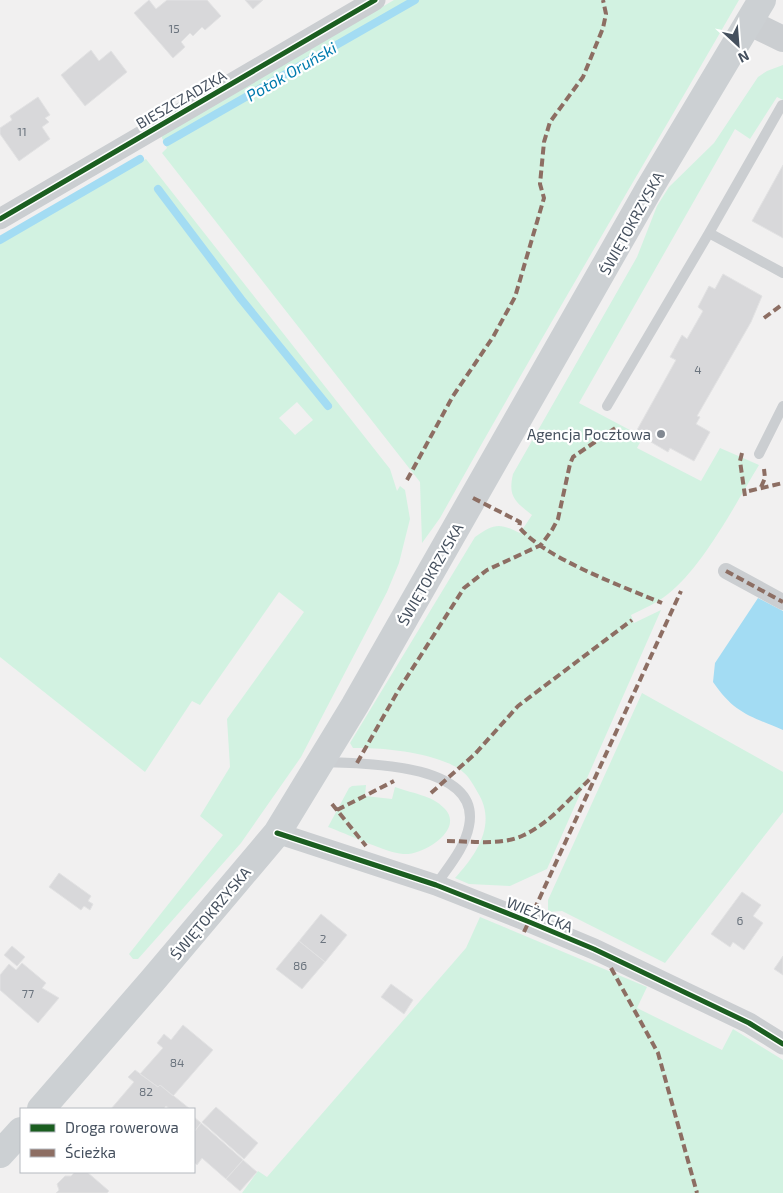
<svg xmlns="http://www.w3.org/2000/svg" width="783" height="1193" viewBox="0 0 783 1193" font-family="'Exo 2',sans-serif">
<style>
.green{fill:#d2f2e1;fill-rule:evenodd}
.water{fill:#a3dcf3}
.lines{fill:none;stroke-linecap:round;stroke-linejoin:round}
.stream{stroke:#a3dcf3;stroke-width:8}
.building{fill:#d8d8da;stroke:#e2e2e3}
.service{stroke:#cbced1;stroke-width:10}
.pedestrian{stroke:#cbced1;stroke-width:16}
.minor{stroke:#cbced1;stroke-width:21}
.tertiary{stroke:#cbced1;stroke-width:26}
.secondary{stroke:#ccd0d3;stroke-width:28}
.quiet{stroke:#8d6e63;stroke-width:4;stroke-dasharray:8 4;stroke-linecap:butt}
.cycleway-casing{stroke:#fff;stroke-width:8}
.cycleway{stroke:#1b5e20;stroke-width:5}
.poi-dot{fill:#818891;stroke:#fff;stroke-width:2}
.labels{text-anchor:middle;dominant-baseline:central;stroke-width:4.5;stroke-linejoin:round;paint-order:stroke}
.number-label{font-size:12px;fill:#6b747e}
.street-label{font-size:15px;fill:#45505e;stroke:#fff}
.poi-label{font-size:15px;fill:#45505e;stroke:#fff;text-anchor:end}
.water-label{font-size:16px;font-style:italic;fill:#017bae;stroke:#fff}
</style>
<rect width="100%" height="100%" fill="#f1f0f0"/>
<!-- green -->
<path class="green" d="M 394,0 L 739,0 C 639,173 537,344 440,518 L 422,543 L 420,482 L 162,153 L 167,148 L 162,138 L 162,135 Z
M 783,65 L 783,100 L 777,97 L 750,139 L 735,129 L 579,403 L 643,437 L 637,448 L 701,481 L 720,448 L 759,465 C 736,503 702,568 668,594 C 657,603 643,609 631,615 L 634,623 L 661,610 L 547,869 L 510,886 L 469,884 L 455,878 C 477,854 497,824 478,793 C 475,788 472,782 468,777 C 449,753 382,747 353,748 L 350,743 L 475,537 C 494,523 500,523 520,533 L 532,515 C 514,501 508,496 513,474 L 637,257 L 657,206 L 669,187 L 714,143 L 758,77 L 767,71 Z
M 146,159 L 390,469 L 397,491 L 400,486 L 405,490 L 410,519 L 399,563 L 387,592 L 301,757 L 241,843 L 138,959 L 133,959 L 129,954 L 223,835 L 200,816 L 230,767 L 227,719 L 304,612 L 279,592 L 200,705 L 192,701 L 145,772 L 0,657 L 0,244 ZM 297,402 L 313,420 L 295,435 L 279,418 Z
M 642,693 L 783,772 L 783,812 L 665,963 L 562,911 L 548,912 L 548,900 Z
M 366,785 L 365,796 L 392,799 L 395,787 C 410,793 432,795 444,808 C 466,829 423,856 403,854 C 387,853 345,833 328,827 L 349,788 L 352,786 Z
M 480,917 L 647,987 L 637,1008 L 722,1050 L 733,1029 L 783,1060 L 783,1193 L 242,1193 L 258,1171 L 267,1177 L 466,948 Z"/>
<!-- water -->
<path class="water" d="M 758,598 L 783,611 L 783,730 C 750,716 734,713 713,682 L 715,663 Z"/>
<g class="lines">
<!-- stream -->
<path class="stream" d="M 167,142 L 415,0
M 158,189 L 241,299 L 328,406
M 0,240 L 140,159"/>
</g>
<!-- building -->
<path class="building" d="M 149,0 L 156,9 L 167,0 L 207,0 L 221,16 L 205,30 L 202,27 L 193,36 L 190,33 L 181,42 L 185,47 L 173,58 L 134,13 Z
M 245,0 L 263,0 L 253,9 Z
M 91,50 L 99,61 L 111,51 L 127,72 L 85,106 L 61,75 Z
M 38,97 L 50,115 L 45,118 L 49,122 L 42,127 L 50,139 L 19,161 L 0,134 L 0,128 L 12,120 L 10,116 Z
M 783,165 L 783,238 L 752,221 Z
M 723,274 L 762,296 L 751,322 L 697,416 L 700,417 L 696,424 L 710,432 L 694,461 L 670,448 L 668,452 L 651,442 L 653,438 L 637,430 L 676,360 L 670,357 L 682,335 L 687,339 L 703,311 L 698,307 L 709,286 L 715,289 Z
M 59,873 L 91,896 L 88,901 L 93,904 L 90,910 L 84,906 L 81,910 L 49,887 Z
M 742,892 L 761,905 L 753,916 L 763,923 L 744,950 L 733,942 L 730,947 L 711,934 Z
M 321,914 L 347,935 L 325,962 L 299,941 Z
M 299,941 L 325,962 L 302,989 L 276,969 Z
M 12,946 L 25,957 L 17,966 L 4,955 Z
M 783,956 L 783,975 L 774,969 Z
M 22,963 L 46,983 L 42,988 L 59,998 L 38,1023 L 0,990 L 0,975 L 9,964 L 16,970 Z
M 391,984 L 413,1000 L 404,1014 L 381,997 Z
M 183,1025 L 213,1050 L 173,1096 L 160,1085 L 158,1087 L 140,1074 L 163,1048 L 157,1043 L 164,1034 L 171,1040 Z
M 135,1070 L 158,1087 L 160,1085 L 190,1109 L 170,1109 L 166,1106 L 163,1109 L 111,1109 L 134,1082 L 128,1077 Z
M 216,1107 L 258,1143 L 244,1159 L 202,1122 Z
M 194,1117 L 201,1123 L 194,1132 Z
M 201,1123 L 243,1160 L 226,1179 L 202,1158 L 197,1165 L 194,1162 L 194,1132 Z
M 243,1160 L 257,1172 L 240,1191 L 226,1179 Z
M 75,1172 L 87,1172 L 109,1191 L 107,1193 L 56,1193 L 59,1190 L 57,1184 L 65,1176 L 71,1176 Z"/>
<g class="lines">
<!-- service -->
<path class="service" d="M 709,233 L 782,105
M 607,406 L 709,233 L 783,273
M 759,454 L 783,406
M 322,762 C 360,763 482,762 469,826 C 465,848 448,867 436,885"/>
<!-- pedestrian -->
<path class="pedestrian" d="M 726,571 L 783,602"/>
<!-- minor -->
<path class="minor" d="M 0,219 L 375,0
M 277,833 L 436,885 L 527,921 L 594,949 L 749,1023 L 783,1044"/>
<!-- tertiary -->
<path class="tertiary" d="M 750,23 L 783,39"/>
<!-- secondary -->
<path class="secondary" d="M 41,1109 L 153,980 L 277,833 L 355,705 L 649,189 L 762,0
M 0,1154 L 21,1131"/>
<!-- quiet -->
<path class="quiet" d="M 764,318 L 783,304
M 742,453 L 740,461 L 745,496
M 407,480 L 453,396 L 493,337 L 515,297 L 544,198 L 540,184 L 544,142 L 550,122 L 583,77 L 603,28 L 606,14 L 603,0
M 761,487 L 765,478 L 764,469
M 749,491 L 783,483
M 473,498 L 520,522 L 519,527 C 544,558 624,587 662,603
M 726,571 L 783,602
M 357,763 L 398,691 L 464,588 L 487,570 L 541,545 L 552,530 L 558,519 L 570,464 L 573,457 L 617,427
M 431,793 L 475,754 L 518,706 L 632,620
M 332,804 L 366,846
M 337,810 L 394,781
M 447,841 C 470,841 503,846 524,835 C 550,823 571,797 592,777
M 524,932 L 681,591
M 611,968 L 658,1053 L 697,1193"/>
<!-- cycleway casing -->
<g class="cycleway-casing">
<path id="cycleway" d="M 0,219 L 375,0
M 277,833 L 436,885 L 527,921 L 594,949 L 749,1023 L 783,1044"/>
</g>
<!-- cycleway -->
<use href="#cycleway" class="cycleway"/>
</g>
<!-- markers -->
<circle class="poi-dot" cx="661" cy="434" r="5"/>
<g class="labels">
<!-- number labels -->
<g class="number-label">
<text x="174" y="28">15</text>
<text x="22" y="131">11</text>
<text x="698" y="369">4</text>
<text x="740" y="920">6</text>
<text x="323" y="938">2</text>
<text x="300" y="965">86</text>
<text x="28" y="993">77</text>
<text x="177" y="1062">84</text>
<text x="146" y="1091">82</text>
</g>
<!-- street labels -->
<g class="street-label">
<text transform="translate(181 99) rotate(-30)">BIESZCZADZKA</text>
<text transform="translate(631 223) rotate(-61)">ŚWIĘTOKRZYSKA</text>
<text transform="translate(430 574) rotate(-60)">ŚWIĘTOKRZYSKA</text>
<text transform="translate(210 913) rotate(-50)">ŚWIĘTOKRZYSKA</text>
<text transform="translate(540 914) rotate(22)">WIEŻYCKA</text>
</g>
<!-- poi labels -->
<g class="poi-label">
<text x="651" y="434">Agencja Pocztowa</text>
</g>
<!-- water labels -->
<g class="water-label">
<text transform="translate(291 71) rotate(-30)">Potok Oruński</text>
</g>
</g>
<!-- legend -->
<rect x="20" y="1108" width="175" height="65" fill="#ffffff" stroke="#b5b9bf"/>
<rect x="30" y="1124" width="25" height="8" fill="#1b5e20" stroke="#b5b9bf"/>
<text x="65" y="1133" font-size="15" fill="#45505e">Droga rowerowa</text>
<rect x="30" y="1149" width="25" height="8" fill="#8d6e63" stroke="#b5b9bf"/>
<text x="65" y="1158" font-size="15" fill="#45505e">Ścieżka</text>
<!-- north arrow -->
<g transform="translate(738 45) rotate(154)" stroke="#ffffff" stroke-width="4" paint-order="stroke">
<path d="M0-4L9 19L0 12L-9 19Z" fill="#45505e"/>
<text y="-8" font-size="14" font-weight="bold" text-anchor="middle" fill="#45505e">N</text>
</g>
</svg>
